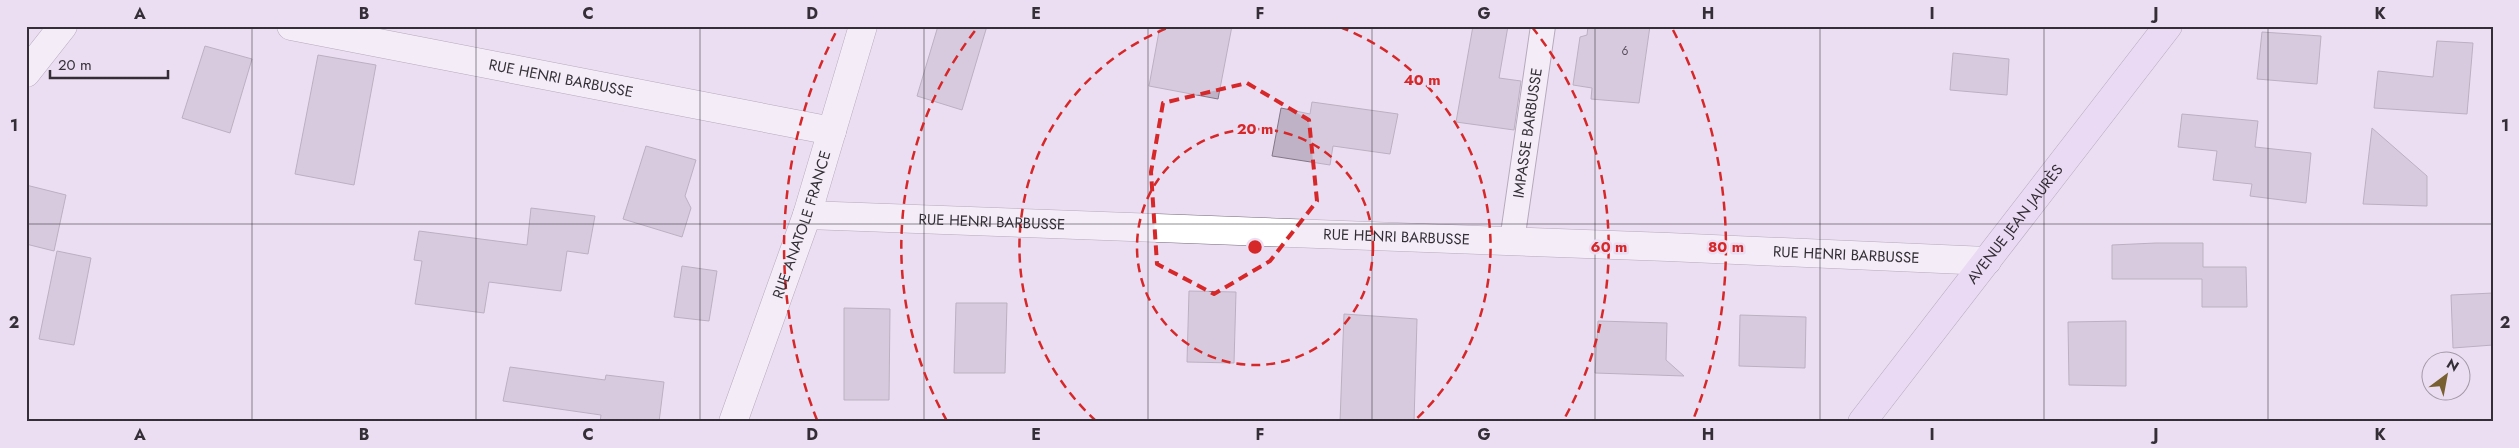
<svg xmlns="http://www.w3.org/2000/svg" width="2519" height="448" viewBox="0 0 2519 448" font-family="Jost,sans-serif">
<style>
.building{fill:#bfb2c6;stroke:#827688}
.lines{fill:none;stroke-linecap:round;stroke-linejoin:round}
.service-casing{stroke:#74687a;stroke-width:26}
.minor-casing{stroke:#74687a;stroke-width:29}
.secondary-casing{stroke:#74687a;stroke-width:29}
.service{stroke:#fff;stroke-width:24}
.minor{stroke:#fff;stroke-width:28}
.secondary{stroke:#ebd5f4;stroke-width:28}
.marked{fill:none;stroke:#d62828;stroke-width:4;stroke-dasharray:10 6;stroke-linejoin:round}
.grid{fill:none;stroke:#342f37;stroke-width:1;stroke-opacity:0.55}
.ring{fill:none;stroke:#d62828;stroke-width:2.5;stroke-dasharray:9 6}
.labels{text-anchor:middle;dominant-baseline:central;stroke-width:5;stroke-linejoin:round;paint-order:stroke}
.number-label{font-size:12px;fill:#57505b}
.street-label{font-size:15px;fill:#342f37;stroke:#ebdef2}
.centre{fill:#d62828;stroke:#ebdef2;stroke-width:2.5}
.ring-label{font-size:15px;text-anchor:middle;font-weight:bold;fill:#d62828;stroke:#ebdef2;stroke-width:5;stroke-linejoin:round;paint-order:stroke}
.neatline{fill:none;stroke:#342f37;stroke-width:2}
.grid-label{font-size:16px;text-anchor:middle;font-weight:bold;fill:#342f37}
</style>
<rect width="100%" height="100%" fill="#ebdef2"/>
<!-- building -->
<path class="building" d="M 938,26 L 987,26 L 962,110 L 917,96 Z
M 1160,26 L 1232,26 L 1218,99 L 1149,86 Z
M 1473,26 L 1508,26 L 1499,78 L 1521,81 L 1514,130 L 1456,122 Z
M 1588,26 L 1650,26 L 1639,103 L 1591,99 L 1592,88 L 1573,85 L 1580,37 L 1587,35 Z
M 2262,32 L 2321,36 L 2317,84 L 2257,79 Z
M 2437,41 L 2473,43 L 2467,114 L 2374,108 L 2378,71 L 2433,77 Z
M 205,46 L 252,59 L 230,133 L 182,118 Z
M 1953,53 L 2009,59 L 2007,95 L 1950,90 Z
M 318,55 L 376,65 L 354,185 L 295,174 Z
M 1312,102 L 1398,114 L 1390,154 L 1333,146 L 1330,165 L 1272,156 L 1281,108 L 1310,114 Z
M 2182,114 L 2258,121 L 2255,147 L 2311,153 L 2306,203 L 2250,196 L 2252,184 L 2213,180 L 2217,151 L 2178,147 Z
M 2372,128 L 2427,176 L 2427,206 L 2363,204 Z
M 646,146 L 696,160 L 685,196 L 691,208 L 682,237 L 623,219 Z
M 26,185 L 66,195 L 54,251 L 26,244 Z
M 531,208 L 595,216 L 588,254 L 567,251 L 561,291 L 489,282 L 484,313 L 415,304 L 422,261 L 414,260 L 419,231 L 527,245 Z
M 2156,243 L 2203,243 L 2203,267 L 2246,267 L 2247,307 L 2202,307 L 2202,279 L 2112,279 L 2112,245 Z
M 57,251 L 91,258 L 74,345 L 39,339 Z
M 682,266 L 717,271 L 709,321 L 674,317 Z
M 1189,291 L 1236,292 L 1234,363 L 1187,362 Z
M 2493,293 L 2493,345 L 2453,348 L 2451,295 Z
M 956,303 L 1007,303 L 1005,373 L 954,373 Z
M 844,308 L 890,309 L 889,400 L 844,400 Z
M 1344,314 L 1417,319 L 1414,422 L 1340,422 Z
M 1740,315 L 1806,317 L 1805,368 L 1739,366 Z
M 1598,321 L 1667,323 L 1666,360 L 1684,376 L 1595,373 Z
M 2126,321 L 2126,386 L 2069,385 L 2068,322 Z
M 510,367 L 605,380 L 606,375 L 664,382 L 659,422 L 600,422 L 601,415 L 503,401 Z"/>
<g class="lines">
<!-- service casing -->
<g class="service-casing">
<g id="service">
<path id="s1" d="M 1512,241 L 1543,26"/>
</g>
</g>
<!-- minor casing -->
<g class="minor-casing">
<g id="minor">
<path id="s2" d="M 291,26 L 832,131"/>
<path d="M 26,73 L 63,26"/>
<path id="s3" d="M 807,215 L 1668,247 L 1987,261"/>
<path id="s4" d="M 733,422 L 807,215 L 863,26"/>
</g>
</g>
<!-- secondary casing -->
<g class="secondary-casing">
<g id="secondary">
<path id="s5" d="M 1862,422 L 2168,26"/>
</g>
</g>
<!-- service -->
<use href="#service" class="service"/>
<!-- minor -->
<use href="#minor" class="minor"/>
<!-- secondary -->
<use href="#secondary" class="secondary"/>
</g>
<!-- marked area -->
<path d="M0 0H2519V448H0ZM 1247,83 L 1309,120 L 1317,201 L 1270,261 L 1214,294 L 1157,264 L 1151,172 L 1163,103 Z" fill="#ebdef2" fill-opacity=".55" fill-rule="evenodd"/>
<path class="marked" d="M 1247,83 L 1309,120 L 1317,201 L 1270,261 L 1214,294 L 1157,264 L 1151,172 L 1163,103 Z"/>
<!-- grid -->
<path class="grid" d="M 252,26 L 252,422M 476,26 L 476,422M 700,26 L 700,422M 924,26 L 924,422M 1148,26 L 1148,422M 1372,26 L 1372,422M 1595,26 L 1595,422M 1820,26 L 1820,422M 2044,26 L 2044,422M 2268,26 L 2268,422M 26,224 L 2493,224"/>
<!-- distance rings -->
<g class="ring">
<circle cx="1255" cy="247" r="118"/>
<path d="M1096 421A236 236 0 0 1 1170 27M1340 27A236 236 0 0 1 1414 421"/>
<path d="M947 421A354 354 0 0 1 978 27M1532 27A354 354 0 0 1 1563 421"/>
<path d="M817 420A471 471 0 0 1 837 30M1673 30A471 471 0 0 1 1693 420"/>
</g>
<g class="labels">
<!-- number labels -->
<g class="number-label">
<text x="1625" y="51">6</text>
</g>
<!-- street labels -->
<g class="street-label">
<text stroke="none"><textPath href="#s2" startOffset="275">RUE HENRI BARBUSSE</textPath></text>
<text stroke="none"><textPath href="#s1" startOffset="109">IMPASSE BARBUSSE</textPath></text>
<text stroke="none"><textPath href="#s3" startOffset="185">RUE HENRI BARBUSSE</textPath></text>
<text stroke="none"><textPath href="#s5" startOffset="250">AVENUE JEAN JAURÈS</textPath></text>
<text stroke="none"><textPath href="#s4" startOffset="209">RUE ANATOLE FRANCE</textPath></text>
<text stroke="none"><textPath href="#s3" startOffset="590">RUE HENRI BARBUSSE</textPath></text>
<text stroke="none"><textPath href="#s3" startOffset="1040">RUE HENRI BARBUSSE</textPath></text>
</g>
</g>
<circle cx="1255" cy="247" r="8" class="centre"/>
<g class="ring-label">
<text x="1422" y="85">40 m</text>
<text x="1255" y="134">20 m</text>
<text x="1609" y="252">60 m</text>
<text x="1726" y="252">80 m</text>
</g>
<!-- border -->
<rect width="2519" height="448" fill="none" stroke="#ebdef2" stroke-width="55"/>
<!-- north arrow -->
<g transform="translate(2446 376) rotate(32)"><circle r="24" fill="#ebdef2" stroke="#a298a7"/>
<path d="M0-4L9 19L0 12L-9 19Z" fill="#796031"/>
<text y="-8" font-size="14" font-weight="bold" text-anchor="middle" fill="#342f37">N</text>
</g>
<!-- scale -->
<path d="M50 70v8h118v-8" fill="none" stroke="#342f37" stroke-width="2.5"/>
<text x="58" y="70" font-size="15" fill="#342f37" stroke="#ebdef2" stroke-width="4" paint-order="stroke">20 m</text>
<rect x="28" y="28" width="2464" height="392" class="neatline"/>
<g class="grid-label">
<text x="140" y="19">A</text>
<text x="364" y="19">B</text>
<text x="588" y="19">C</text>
<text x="812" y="19">D</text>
<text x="1036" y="19">E</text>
<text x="1260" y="19">F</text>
<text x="1484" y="19">G</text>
<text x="1708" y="19">H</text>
<text x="1932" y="19">I</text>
<text x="2156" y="19">J</text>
<text x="2380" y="19">K</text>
<text x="14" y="131">1</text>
<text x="2505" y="131">1</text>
<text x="14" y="328">2</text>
<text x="2505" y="328">2</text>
<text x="140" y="440">A</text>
<text x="364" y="440">B</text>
<text x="588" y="440">C</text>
<text x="812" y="440">D</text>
<text x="1036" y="440">E</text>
<text x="1260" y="440">F</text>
<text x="1484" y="440">G</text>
<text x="1708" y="440">H</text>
<text x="1932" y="440">I</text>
<text x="2156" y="440">J</text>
<text x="2380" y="440">K</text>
</g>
</svg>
